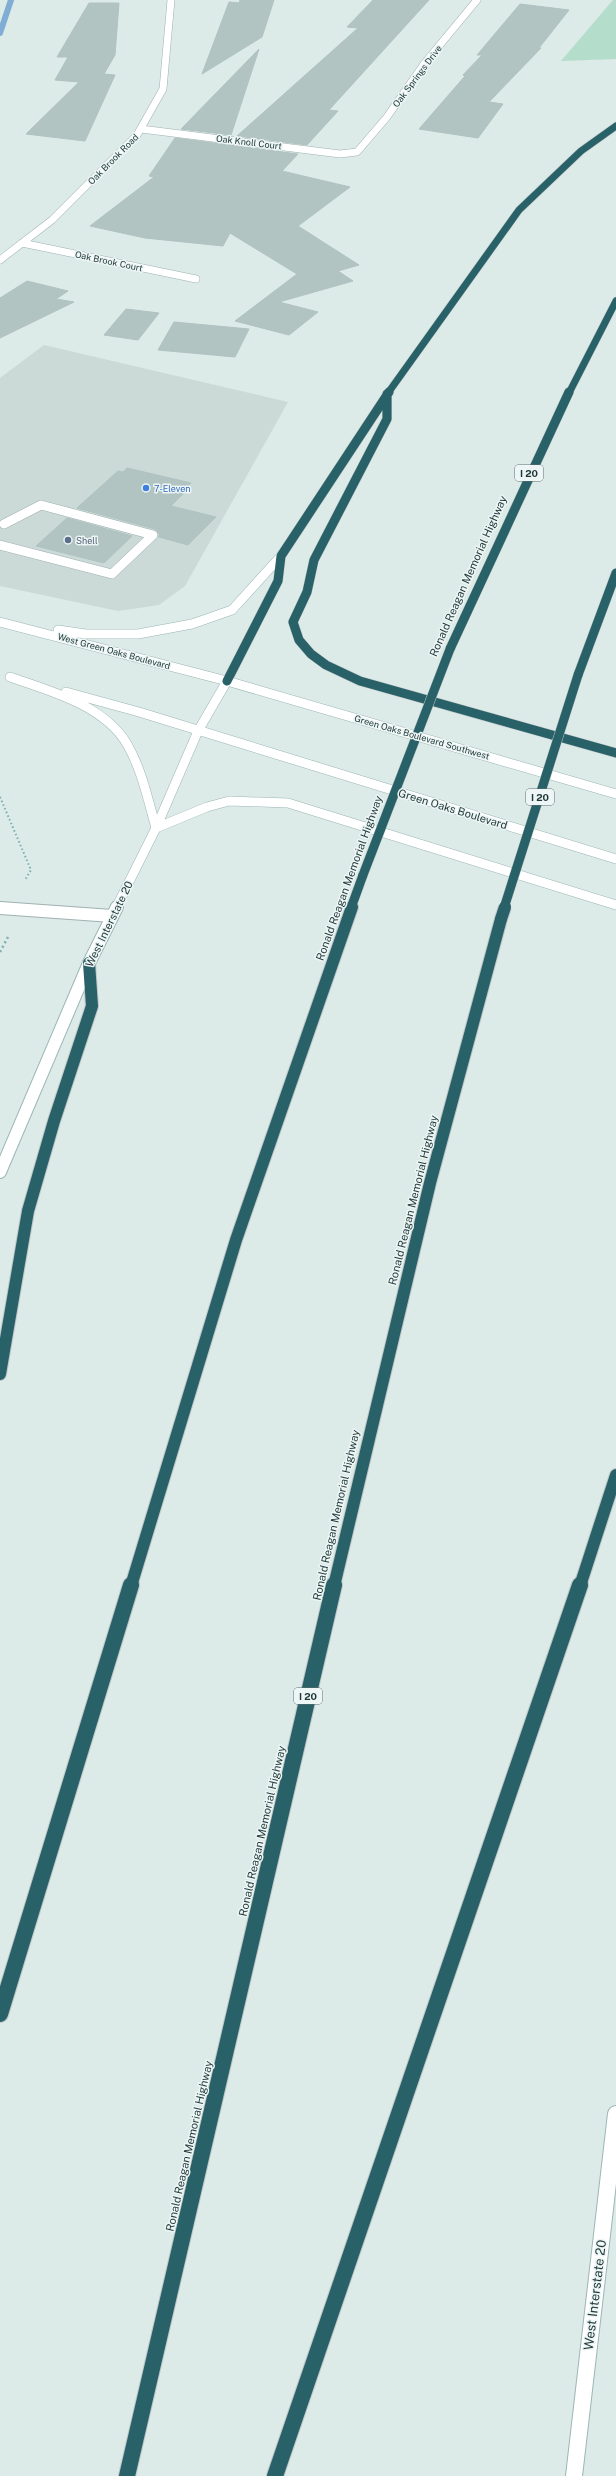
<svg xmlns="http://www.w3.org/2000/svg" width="616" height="2476" viewBox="0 0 616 2476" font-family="'Public Sans',sans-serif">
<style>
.built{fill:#cbd9d7}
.green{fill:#b4ddcb}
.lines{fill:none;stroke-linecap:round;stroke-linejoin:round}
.stream{stroke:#80add3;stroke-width:6}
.building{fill:#b2c4c2;stroke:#afc3c1}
.service-far1-casing{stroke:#9fb1b0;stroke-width:10}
.service-casing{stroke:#9fb1b0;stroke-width:14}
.minor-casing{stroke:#9fb1b0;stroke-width:8}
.secondary-far2-casing{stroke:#9bb6b4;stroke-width:10}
.secondary-far1-casing{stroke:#9bb6b4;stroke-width:14}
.secondary-casing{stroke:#9bb6b4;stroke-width:18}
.motorway-far3-casing{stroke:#c0c7c8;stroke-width:8}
.motorway-far2-casing{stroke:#c0c7c8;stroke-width:10}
.motorway-far1-casing{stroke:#c0c7c8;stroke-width:14}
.motorway-casing{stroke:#c0c7c8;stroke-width:18}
.path-far1{stroke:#7bafaf;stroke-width:2;stroke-dasharray:1.5 2.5;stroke-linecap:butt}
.path{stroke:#7bafaf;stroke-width:2.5;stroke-dasharray:2 3;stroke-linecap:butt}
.service-far1{stroke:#fff;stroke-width:9}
.service{stroke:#fff;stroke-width:12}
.minor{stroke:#fff;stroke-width:7}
.secondary-far2{stroke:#fff;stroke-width:9}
.secondary-far1{stroke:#fff;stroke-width:12}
.secondary{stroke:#fff;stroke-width:16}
.motorway-far3{stroke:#286167;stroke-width:7}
.motorway-far2{stroke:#286167;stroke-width:9}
.motorway-far1{stroke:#286167;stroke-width:12}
.motorway{stroke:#286167;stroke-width:16}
.motorway-bridge-far1-casing{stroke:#c0c7c8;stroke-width:10;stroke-linecap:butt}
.motorway-bridge-casing{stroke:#c0c7c8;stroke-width:14;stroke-linecap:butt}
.motorway-bridge-far1{stroke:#286167;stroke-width:9}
.motorway-bridge{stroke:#286167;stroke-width:12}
.shop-dot{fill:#3f7fe0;stroke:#edf6f4;stroke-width:1.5}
.service-dot{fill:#5c6f8a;stroke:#edf6f4;stroke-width:1.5}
.labels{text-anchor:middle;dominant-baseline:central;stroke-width:3;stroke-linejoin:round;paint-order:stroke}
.far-street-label{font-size:9px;fill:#1e3839;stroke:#edf6f4}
.far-shop-label{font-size:9px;fill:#366cbe;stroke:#edf6f4;text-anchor:start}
.far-service-label{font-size:9px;fill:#4e5e75;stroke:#edf6f4;text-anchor:start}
.shield{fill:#edf6f4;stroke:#5c7171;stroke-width:1}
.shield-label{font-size:10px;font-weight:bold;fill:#1e3839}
.street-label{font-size:11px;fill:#1e3839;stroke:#edf6f4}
.near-street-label{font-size:13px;fill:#1e3839;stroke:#edf6f4}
</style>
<rect width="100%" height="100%" fill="#dceae8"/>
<!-- built -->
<path class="built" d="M 44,345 L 288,402 L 185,586 L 159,605 L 118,611 L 0,586 L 0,378 Z"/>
<!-- green -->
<path class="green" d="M 613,0 L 616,0 L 616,59 L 561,61 Z"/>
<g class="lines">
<!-- stream -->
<path class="stream" d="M 0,33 L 11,0"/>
</g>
<!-- building -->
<path class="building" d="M 240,0 L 274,0 L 262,37 L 202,74 L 229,2 L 239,3 Z
M 373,0 L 429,0 L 329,110 L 338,111 L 307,145 L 237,136 L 358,28 L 347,27 Z
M 89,3 L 119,3 L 115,55 L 104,74 L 115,75 L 85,141 L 26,134 L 79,82 L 55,80 L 68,57 L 57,57 Z
M 520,4 L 569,10 L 539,48 L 541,48 L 489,102 L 503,104 L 478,138 L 419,129 L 465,76 L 463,75 L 482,55 L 477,55 Z
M 259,49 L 231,135 L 181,129 L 182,128 Z
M 175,138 L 298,154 L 282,171 L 350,187 L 298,226 L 359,265 L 338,271 L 353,281 L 279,302 L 318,312 L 289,335 L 235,321 L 297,274 L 230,233 L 223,246 L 145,238 L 90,226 L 154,177 L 149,176 Z
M 27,281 L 68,291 L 56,299 L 74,302 L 0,338 L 0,298 Z
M 126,309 L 159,313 L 138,340 L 104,335 Z
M 174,322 L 249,329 L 235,357 L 158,350 Z
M 127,468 L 191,483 L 184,490 L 187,490 L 171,506 L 216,517 L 188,545 L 159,537 L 159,533 L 155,529 L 77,508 L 118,471 L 123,472 Z
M 67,518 L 132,536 L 104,563 L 36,546 Z"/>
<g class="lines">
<!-- service-far1 casing -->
<g class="service-far1-casing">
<path id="service-far1" d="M 0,545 L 112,574 L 153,535 L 41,505 L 4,524
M 0,908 L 4,908"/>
</g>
<!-- service casing -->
<g class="service-casing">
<path id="service" d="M 0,908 L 112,916"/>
</g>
<!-- minor casing -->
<g class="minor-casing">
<path id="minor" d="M 141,129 L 340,154 L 357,152 L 387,117 L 424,64 L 477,0
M 22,243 L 196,279
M 0,260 L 52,220 L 137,135 L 163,89 L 171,0"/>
</g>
<!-- secondary-far2 casing -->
<g class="secondary-far2-casing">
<path id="secondary-far2" d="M 0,622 L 227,681 L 616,794
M 58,630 L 86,634 L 138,634 L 192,624 L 232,610 L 281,556
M 10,677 C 50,691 104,705 127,744 C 142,770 148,800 156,828 L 207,807 L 229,801 L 288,803 L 616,905
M 66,692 L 139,712 L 616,859
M 116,908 L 156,828 L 198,731 L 227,681"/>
</g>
<!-- secondary-far1 casing -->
<g class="secondary-far1-casing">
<path id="secondary-far1" d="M 0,1172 L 89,963 L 117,907"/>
</g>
<!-- secondary casing -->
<g class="secondary-casing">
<path id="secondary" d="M 574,2476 L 616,2114"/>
</g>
<!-- motorway-far3 casing -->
<g class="motorway-far3-casing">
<path id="motorway-far3" d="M 388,393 L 519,210 L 581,151 L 616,126
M 569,393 L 616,301"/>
</g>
<!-- motorway-far2 casing -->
<g class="motorway-far2-casing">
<path id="motorway-far2" d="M 387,394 L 387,419 L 314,560 L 307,592 L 293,622 L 299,640 L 311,654 L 326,665 L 360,681 L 616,753
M 450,649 L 569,392
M 578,675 L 616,573
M 227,681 L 278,581 L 281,556 L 389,392
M 351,908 L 363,875"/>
</g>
<!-- motorway-far1 casing -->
<g class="motorway-far1-casing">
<path id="motorway-far1" d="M 0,1374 L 28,1211 L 54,1121 L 92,1006 L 89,963
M 131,1586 L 236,1240 L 352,907
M 334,1586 L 430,1183 L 501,919
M 580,1586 L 616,1475"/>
</g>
<!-- motorway casing -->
<g class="motorway-casing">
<path id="motorway" d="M 0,2014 L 131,1585
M 127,2476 L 334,1585
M 275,2476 L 580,1585"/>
</g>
<!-- path-far1 -->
<path class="path-far1" d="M 0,797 L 31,870 L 25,880"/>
<!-- path -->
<path class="path" d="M 0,952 L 9,935"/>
<!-- service-far1 -->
<use href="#service-far1" class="service-far1"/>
<!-- service -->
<use href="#service" class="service"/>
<!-- minor -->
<use href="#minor" class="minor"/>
<!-- secondary-far2 -->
<use href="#secondary-far2" class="secondary-far2"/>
<!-- secondary-far1 -->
<use href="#secondary-far1" class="secondary-far1"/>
<!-- secondary -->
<use href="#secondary" class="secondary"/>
<!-- motorway-far3 -->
<use href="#motorway-far3" class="motorway-far3"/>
<!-- motorway-far2 -->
<use href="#motorway-far2" class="motorway-far2"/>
<!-- motorway-far1 -->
<use href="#motorway-far1" class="motorway-far1"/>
<!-- motorway -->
<use href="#motorway" class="motorway"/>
<!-- motorway-bridge-far1 casing -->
<g class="motorway-bridge-far1-casing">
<path id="motorway-bridge-far1" d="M 363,875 L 450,649
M 504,908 L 578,675"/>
</g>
<!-- motorway-bridge casing -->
<g class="motorway-bridge-casing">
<path id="motorway-bridge" d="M 501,919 L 505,907"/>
</g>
<!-- motorway-bridge-far1 -->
<use href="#motorway-bridge-far1" class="motorway-bridge-far1"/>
<!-- motorway-bridge -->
<use href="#motorway-bridge" class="motorway-bridge"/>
</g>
<!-- markers -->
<circle class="shop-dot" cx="146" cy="488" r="4"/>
<circle class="service-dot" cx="68" cy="540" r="4"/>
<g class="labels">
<!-- far-street labels -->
<g class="far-street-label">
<text transform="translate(417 76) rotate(-53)">Oak Springs Drive</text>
<text transform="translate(249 142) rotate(7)">Oak Knoll Court</text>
<text transform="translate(113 159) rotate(-45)">Oak Brook Road</text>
<text transform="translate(109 261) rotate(12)">Oak Brook Court</text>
<text transform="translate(114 651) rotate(15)">West Green Oaks Boulevard</text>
<text transform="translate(422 737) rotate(16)">Green Oaks Boulevard Southwest</text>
</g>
<!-- far-shop labels -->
<g class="far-shop-label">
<text x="154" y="488">7-Eleven</text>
</g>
<!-- far-service labels -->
<g class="far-service-label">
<text x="76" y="540">Shell</text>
</g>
<!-- shield labels -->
<g class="shield">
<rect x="515" y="465" width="28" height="16" rx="3"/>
<rect x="526" y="789" width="28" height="16" rx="3"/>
<rect x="294" y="1688" width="28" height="16" rx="3"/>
</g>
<g class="shield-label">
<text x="529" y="473">I 20</text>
<text x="540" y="797">I 20</text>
<text x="308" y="1696">I 20</text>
</g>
<!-- street labels -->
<g class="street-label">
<text transform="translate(468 576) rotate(-66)">Ronald Reagan Memorial Highway</text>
<text transform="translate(453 809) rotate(17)">Green Oaks Boulevard</text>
<text transform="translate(349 878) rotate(-70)">Ronald Reagan Memorial Highway</text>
<text transform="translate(109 924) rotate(-64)">West Interstate 20</text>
<text transform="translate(413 1200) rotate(-76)">Ronald Reagan Memorial Highway</text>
<text transform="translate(336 1515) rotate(-77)">Ronald Reagan Memorial Highway</text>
<text transform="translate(262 1831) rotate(-77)">Ronald Reagan Memorial Highway</text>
<text transform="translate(189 2146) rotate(-77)">Ronald Reagan Memorial Highway</text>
</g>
<!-- near-street labels -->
<g class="near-street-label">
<text transform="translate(595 2295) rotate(-83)">West Interstate 20</text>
</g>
</g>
</svg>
